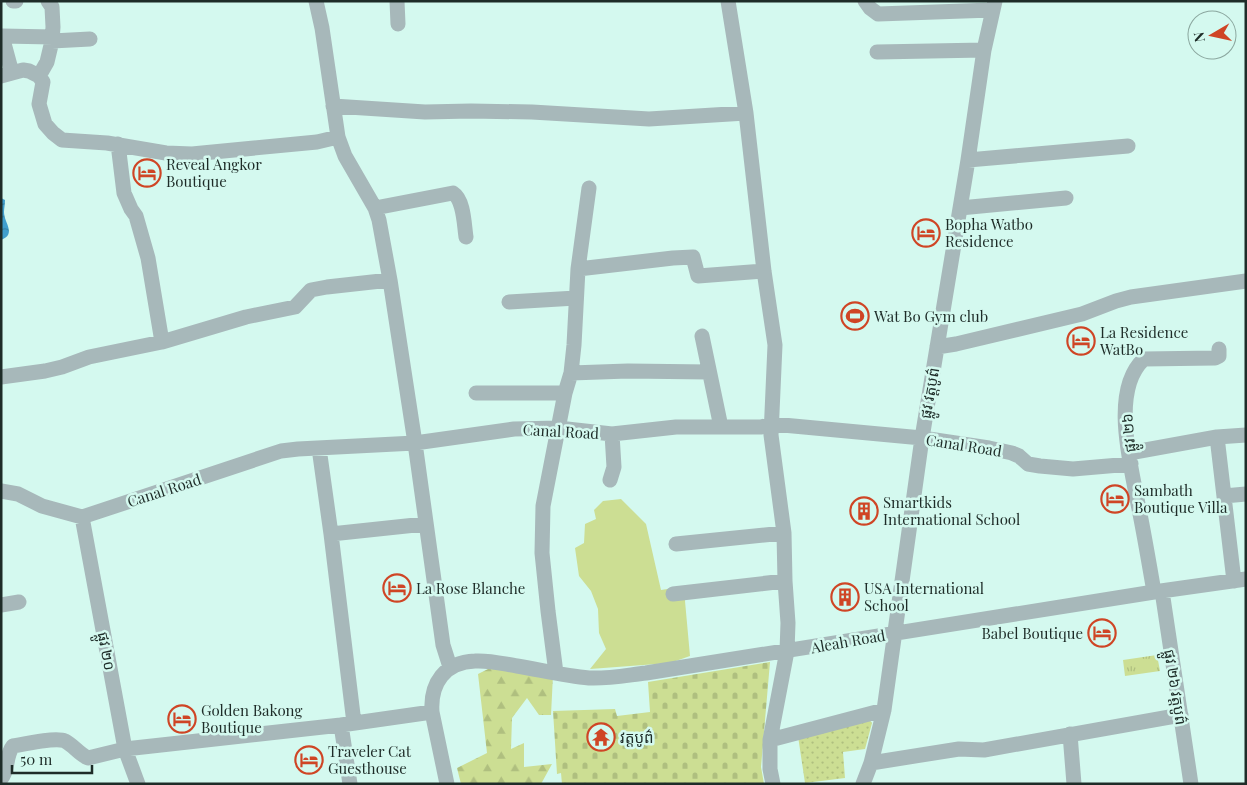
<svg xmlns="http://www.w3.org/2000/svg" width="1247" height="785" viewBox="0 0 1247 785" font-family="'Playfair Display','Noto Sans Khmer',serif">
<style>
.grass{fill:#ccde93}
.forest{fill:url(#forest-firs)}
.cemetery{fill:url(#cemetery-stones)}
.park{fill:url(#park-tufts)}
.garden{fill:url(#garden-dots)}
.water{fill:url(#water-waves)}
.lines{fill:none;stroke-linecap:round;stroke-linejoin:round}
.minor{stroke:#a7b8ba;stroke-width:15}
.labels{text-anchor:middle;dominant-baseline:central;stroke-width:5;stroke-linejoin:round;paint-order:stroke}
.poi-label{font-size:15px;fill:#1e2c28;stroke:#d4f9ef;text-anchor:start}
.street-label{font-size:15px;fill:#1e2c28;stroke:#d4f9ef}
</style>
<defs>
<pattern id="forest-firs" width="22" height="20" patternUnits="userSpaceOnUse" patternTransform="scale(1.25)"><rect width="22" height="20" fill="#ccde93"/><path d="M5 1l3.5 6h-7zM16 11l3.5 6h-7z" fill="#afbf7f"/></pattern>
<pattern id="cemetery-stones" width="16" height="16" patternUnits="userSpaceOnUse" patternTransform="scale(1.25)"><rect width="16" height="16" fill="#ccde93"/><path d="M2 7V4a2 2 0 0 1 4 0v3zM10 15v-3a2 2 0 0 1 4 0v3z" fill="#afbf7f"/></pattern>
<pattern id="park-tufts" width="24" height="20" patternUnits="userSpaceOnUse" patternTransform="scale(1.25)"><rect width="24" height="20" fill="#ccde93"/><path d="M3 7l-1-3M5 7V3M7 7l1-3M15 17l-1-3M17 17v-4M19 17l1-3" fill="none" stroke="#afbf7f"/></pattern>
<pattern id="garden-dots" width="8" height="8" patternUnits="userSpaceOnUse" patternTransform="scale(1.25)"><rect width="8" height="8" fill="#ccde93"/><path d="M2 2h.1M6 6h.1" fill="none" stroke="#afbf7f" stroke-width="1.8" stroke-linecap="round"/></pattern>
<pattern id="water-waves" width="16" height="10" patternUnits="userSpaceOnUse" patternTransform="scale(1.25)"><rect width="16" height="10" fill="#409fcd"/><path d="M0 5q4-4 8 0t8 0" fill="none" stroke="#3582a6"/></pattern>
</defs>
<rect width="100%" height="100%" fill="#d4f9ef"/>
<!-- grass -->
<path class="grass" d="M 621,499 L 646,524 L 661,590 L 686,586 L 685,601 L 690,656 L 670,663 L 590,669 L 606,649 L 599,633 L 598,609 L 591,591 L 579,576 L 575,548 L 584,543 L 585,524 L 596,519 L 594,510 L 603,501 Z"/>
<!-- forest -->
<path class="forest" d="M 490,668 L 553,675 L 551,715 L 539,715 L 527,698 L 512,718 L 511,749 L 524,743 L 524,767 L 552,764 L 541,784 L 461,784 L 457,768 L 487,753 L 478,674 Z"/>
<!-- cemetery -->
<path class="cemetery" d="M 770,662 L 761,767 L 764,784 L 562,784 L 561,773 L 557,774 L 553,711 L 615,709 L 617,716 L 650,712 L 648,682 Z"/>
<!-- park -->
<path class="park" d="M 1157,655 L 1160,671 L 1125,676 L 1123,660 Z"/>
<!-- garden -->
<path class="garden" d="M 867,717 L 872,723 L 865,749 L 843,752 L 845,778 L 805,783 L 798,736 Z"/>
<!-- water -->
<path class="water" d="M 1,198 L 5,200 C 5,205 4,208 4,212 C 4,223 17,234 1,240 Z"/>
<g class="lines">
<!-- minor -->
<path class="minor" d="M 13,1 L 16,1
M 316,1 L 322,28 L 338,137 L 345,156 L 375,208 L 379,220 L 390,280 L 415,443 L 443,645 L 450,667
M 397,1 L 398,24
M 728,1 L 746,113 L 764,271 L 775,345 L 771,435 L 784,533 L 785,581 L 788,623 L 787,651 L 770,740 L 770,769 L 773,784
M 865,1 L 870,8 L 878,14 L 992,10
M 52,41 L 90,39
M 877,52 L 984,50
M 12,73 L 2,36 L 53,37
M 1,76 L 23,70 L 29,71 L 39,76 L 43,82 L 39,104 L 45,124 L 53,133 L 62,140 L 107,143 L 166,153 L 192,154 L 317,142 L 338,137
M 39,76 L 47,62 L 52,41 L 53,27 L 52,7 L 48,1
M 333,106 L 425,112 L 471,111 L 532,112 L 649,119 L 746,113
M 118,144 L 124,193 L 131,209 L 136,216 L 148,258 L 162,342
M 968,160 L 1128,146
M 375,208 L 453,193 C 464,200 464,224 466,237
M 960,208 L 1066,198
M 578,269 L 673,258 L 693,257 L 698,276 L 764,271
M 509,302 L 576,298
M 702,336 L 721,427
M 937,347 L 956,344 L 1082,314 L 1116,301 L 1131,297 L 1246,281
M 571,373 L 628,371 L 709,372
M 1,377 L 45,371 L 62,367 L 89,357 L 162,342 L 246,317 L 295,307 L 311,290 L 327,287 L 390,280
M 476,393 L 565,393
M 1217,437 L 1234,581
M 319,448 L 331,534 L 354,723
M 1129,453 L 1217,437 L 1246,435
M 610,480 L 614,467 L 612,434
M 1,491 L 18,494 L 42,506 L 82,517 L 281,451 L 298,449 L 415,443 L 514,429 L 558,428 L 612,434 L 676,427 L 761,427 L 772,424 L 922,438 L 989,448 L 1012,453 L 1019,456 L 1028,464 L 1040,466 L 1073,469 L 1131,464
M 1224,496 L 1246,494
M 82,517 L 125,749 L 138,784
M 331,534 L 425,524
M 676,544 L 784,533
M 1162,591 L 1191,784
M 1154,592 C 1149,563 1144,533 1138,504 C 1131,465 1110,390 1144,359 L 1215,358 L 1219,356 L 1219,349
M 673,594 L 785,581
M 1,605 L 19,602
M 556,673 L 548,611 L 542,553 L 543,506 L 565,393 L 571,373 L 574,345 L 578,269 L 589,188
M 341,725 L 350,784
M 1070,734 L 1074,784
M 770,740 L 884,710
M 871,763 L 959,749 L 984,750 L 1181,715
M 1,779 C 9,770 5,756 13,746 C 24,744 56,737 65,741 C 73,745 79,754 88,758 L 125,749 L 341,725 L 432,712
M 447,784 L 432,712 C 430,683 445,662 475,661 C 489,660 504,664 517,666 C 541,670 565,676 589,678 C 608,679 628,675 646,673 L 1154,592 L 1246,579
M 863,784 L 871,763 L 884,710 L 922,438 L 968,160 L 984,50 L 995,1"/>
</g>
<!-- icons -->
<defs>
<g id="hotel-ring" transform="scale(1.4375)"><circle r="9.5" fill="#d4f9ef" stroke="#cf4525" stroke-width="1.5"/><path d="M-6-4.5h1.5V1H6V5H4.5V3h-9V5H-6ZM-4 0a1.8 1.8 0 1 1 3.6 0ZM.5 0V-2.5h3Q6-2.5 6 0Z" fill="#cf4525"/></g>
<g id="stadium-ring" transform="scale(1.4375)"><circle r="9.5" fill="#d4f9ef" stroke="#cf4525" stroke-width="1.5"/><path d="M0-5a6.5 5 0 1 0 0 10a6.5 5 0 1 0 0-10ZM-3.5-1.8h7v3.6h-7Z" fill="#cf4525"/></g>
<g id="building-ring" transform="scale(1.4375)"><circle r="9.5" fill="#d4f9ef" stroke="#cf4525" stroke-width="1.5"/><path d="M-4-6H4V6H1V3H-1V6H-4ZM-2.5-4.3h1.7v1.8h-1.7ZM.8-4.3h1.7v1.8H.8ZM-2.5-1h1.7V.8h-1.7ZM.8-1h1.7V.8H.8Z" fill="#cf4525"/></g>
<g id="temple-ring" transform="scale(1.4375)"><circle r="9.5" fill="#d4f9ef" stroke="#cf4525" stroke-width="1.5"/><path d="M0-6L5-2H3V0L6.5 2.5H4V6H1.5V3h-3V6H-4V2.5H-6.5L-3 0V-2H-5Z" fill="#cf4525"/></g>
</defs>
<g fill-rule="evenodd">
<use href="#hotel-ring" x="147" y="173"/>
<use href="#hotel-ring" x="926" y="233"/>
<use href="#stadium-ring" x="855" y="316"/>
<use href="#hotel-ring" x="1081" y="341"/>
<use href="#hotel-ring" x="1115" y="499"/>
<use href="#building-ring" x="864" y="511"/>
<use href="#hotel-ring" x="397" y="588"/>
<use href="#building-ring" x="845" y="597"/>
<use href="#hotel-ring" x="1102" y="633"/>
<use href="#hotel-ring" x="182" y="719"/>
<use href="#temple-ring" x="601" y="737"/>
<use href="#hotel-ring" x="309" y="760"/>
</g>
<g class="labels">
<!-- poi labels -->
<g class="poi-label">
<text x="166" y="164">Reveal Angkor<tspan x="166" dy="17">Boutique</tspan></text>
<text x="945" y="224">Bopha Watbo<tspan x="945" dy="17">Residence</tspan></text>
<text x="874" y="316">Wat Bo Gym club</text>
<text x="1100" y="332">La Residence<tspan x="1100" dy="17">WatBo</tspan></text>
<text x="1134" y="490">Sambath<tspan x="1134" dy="17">Boutique Villa</tspan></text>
<text x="883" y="502">Smartkids<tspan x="883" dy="17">International School</tspan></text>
<text x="416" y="588">La Rose Blanche</text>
<text x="864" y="588">USA International<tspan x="864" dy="17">School</tspan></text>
<text x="1083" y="633" text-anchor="end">Babel Boutique</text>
<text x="201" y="710">Golden Bakong<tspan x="201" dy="17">Boutique</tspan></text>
<text x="620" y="737">វត្តបូព៌</text>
<text x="328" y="751">Traveler Cat<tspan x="328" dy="17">Guesthouse</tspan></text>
</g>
<!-- street labels -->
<g class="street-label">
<text transform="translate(929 393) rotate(-80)">ផ្លូវ វត្តបូព៌</text>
<text transform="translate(561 431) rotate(3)">Canal Road</text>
<text transform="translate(1128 433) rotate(-95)">ផ្លូវ ២៦</text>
<text transform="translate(964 445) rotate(9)">Canal Road</text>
<text transform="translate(164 490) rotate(-18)">Canal Road</text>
<text transform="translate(848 641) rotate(-10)">Aleah Road</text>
<text transform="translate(107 651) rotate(79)">ផ្លូវ ២០</text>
<text transform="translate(1176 687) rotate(81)">ផ្លូវ ២៦ វត្តបូព៌</text>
</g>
</g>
<!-- border -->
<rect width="1247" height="785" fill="none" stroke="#1e2c28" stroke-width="5"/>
<!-- north arrow -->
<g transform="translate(1212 35) rotate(261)"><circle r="24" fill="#d4f9ef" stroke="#8ba79f"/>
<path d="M0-4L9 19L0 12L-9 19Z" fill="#cf4525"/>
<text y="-8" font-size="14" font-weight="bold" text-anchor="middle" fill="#1e2c28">N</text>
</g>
<!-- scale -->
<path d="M12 765v8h80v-8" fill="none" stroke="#1e2c28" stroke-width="2.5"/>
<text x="20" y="765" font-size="15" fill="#1e2c28" stroke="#d4f9ef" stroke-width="4" paint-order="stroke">50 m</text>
</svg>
